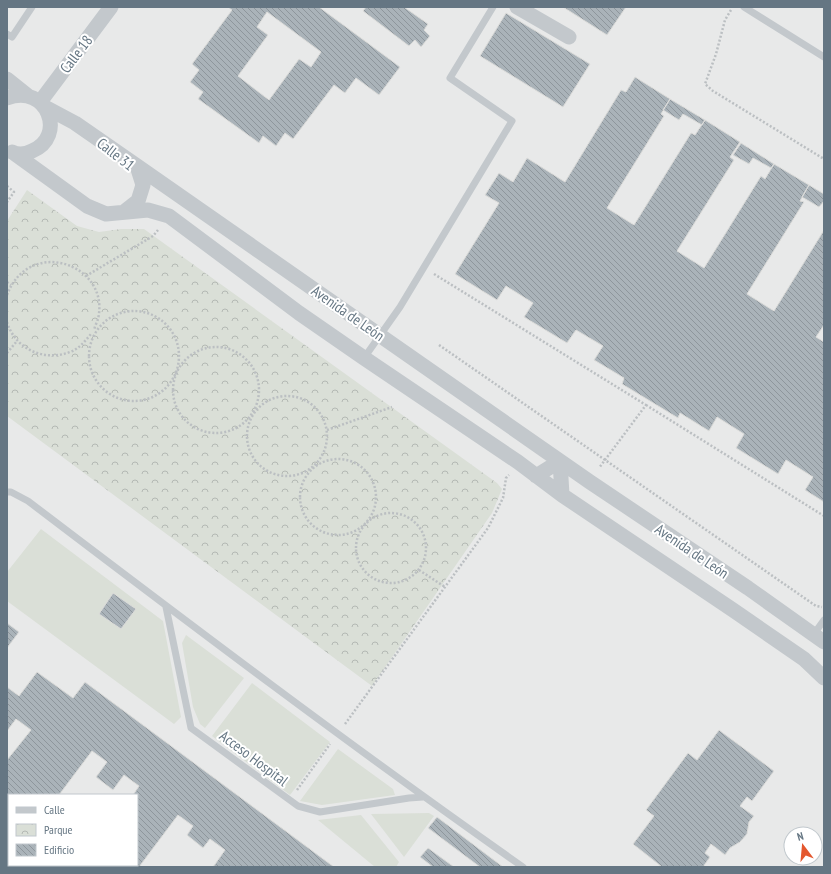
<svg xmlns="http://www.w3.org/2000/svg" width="831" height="874" viewBox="0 0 831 874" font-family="'PT Sans Narrow',sans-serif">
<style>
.built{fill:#e8e9e9;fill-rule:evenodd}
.grass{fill:#dadfd7}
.park{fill:url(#park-crowns)}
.building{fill:url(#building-back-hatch);stroke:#dcdcda;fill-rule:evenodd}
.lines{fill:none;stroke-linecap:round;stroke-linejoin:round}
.path{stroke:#bbbfc2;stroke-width:2.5;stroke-dasharray:2 2;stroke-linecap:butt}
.service{stroke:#c3c8cc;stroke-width:7}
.minor{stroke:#c3c8cc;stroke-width:15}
.labels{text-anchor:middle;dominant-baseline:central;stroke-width:4;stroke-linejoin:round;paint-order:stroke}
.street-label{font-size:15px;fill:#657683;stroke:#fff}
</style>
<defs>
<pattern id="park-crowns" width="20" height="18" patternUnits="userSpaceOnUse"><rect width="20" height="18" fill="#dadfd7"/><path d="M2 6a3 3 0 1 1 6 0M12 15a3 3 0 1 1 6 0" fill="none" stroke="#b4b9b4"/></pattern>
<pattern id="building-back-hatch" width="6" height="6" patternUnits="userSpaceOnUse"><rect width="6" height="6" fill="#aab3b9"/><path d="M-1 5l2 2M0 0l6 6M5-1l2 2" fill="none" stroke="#8e969c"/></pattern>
</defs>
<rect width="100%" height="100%" fill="#fafaf8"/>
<!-- built -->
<path class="built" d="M 7,7 L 824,7 L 824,867 L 7,867 ZM 9,795 L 137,795 L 137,865 L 9,865 ZM 791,834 L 815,834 L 815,858 L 791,858 Z"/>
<!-- grass -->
<path class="grass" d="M 41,529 L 163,621 L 181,717 L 174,724 L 7,601 L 7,572 Z
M 186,635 L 244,678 L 205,728 L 200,724 L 193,707 L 182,643 Z
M 252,683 L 330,742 L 290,795 L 212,736 Z
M 338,749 L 393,789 L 395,795 L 322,805 L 300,801 Z
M 429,813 L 434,816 L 404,857 L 371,814 Z
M 361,815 L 399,862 L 396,867 L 375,867 L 318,820 Z"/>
<!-- park -->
<path class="park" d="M 27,190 L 77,226 L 99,232 L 121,229 L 144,229 L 497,483 L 502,489 L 492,513 L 372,686 L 7,416 L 7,221 Z"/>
<!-- building -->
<path class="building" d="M 228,7 L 319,7 L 400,67 L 379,95 L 356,78 L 345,93 L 334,85 L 293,139 L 285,133 L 276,146 L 263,136 L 259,143 L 198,99 L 203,92 L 190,82 L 199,70 L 192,64 L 232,10 ZM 267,12 L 321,52 L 311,67 L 299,59 L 269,100 L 238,76 L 268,35 L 257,27 Z
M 366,7 L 404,7 L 428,24 L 424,30 L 430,36 L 421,47 L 415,40 L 409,46 L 363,11 Z
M 563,7 L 626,7 L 607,35 Z
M 506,13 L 590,64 L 563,107 L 480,56 Z
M 635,77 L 670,99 L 661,114 L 664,116 L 607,208 L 634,225 L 691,133 L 695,135 L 705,120 L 740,142 L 730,157 L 734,160 L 677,251 L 704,268 L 761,176 L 765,179 L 774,164 L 809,185 L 800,201 L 804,202 L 747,294 L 774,311 L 824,230 L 824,325 L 816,337 L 824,342 L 824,502 L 805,490 L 813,477 L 786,460 L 778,474 L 736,448 L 744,434 L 717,417 L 709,431 L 680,413 L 678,418 L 622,384 L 624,378 L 594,360 L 603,346 L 576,330 L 567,343 L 524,317 L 533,303 L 506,286 L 497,300 L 455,274 L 499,203 L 485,195 L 499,173 L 513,182 L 527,158 L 565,182 L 621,90 L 626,92 Z
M 670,99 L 705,120 L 702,125 L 683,114 L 679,120 L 663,110 Z
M 741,143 L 774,164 L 771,168 L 753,158 L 749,164 L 733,155 Z
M 809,185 L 824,194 L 824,201 L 819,207 L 802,197 Z
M 113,593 L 136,609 L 121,629 L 99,614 Z
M 7,623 L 19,632 L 7,648 Z
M 37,672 L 73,698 L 85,682 L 334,867 L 213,867 L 225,850 L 210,839 L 203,848 L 187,835 L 193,826 L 178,815 L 139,867 L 79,867 L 80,865 L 137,865 L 137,795 L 133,795 L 139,786 L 124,775 L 113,790 L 96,777 L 107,762 L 92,751 L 59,795 L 9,795 L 9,865 L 12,865 L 15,867 L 7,867 L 7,760 L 31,730 L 16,719 L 7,731 L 7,687 L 19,696 Z
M 719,730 L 774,771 L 752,801 L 747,797 L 740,806 L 754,816 L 749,822 L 747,834 L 740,842 L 730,848 L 725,855 L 711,844 L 705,853 L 710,857 L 703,867 L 662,867 L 633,844 L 654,816 L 646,810 L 688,753 L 697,760 Z
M 437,817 L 503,867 L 480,867 L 428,828 Z
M 428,848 L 454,867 L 433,867 L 420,857 Z
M 31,865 L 45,865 L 48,867 L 30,867 Z"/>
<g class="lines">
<!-- path -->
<path class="path" d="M 731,10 L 725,20 L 716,54 L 705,84 L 713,91 L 824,159
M 7,186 L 14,192 L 7,202
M 434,274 L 646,405 L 599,468
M 86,276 L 153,236 L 158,230
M 7,282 L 11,285
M 7,295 C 29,236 111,264 98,319 C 97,322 95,326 94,330
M89 356a45 45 0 1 1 90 0a45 45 0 1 1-90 0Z
M 7,322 C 15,349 44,362 70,352 C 79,349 85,341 91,334
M 439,345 L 816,606 L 822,607
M173 390a43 43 0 1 1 86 0a43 43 0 1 1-86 0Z
M 7,353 L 17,341
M247 436a40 40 0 1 1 80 0a40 40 0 1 1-80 0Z
M 646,405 L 824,516
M 327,430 L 392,407
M300 497a38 38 0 1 1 76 0a38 38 0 1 1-76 0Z
M356 548a35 35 0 1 1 70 0a35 35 0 1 1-70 0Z
M 419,570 L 445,587
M 345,724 L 488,528 L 503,498 L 506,478 L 509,475
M 297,790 L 330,744"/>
<!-- service -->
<path class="service" d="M 744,7 L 824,57
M 7,34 L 12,37 L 32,7
M 364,358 L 400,307 L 512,121 L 450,78 L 493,7
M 7,492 L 11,492 L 28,501 C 191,625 355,749 523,867
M 166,607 L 191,728 L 298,806 L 320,812 L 409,798 L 423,797
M 814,634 L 824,620"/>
<!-- minor -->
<path class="minor" d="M 517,7 L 569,37
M 7,79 L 27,95
M 7,98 C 48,83 67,137 32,151 C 26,154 18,155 12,152
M 40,102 L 111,7
M 45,107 L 75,123 L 137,166 L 590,482 L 748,588 L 824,642
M 15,154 L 87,206 L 106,214 L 148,210 L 169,216 L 299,313 L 364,358 L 518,462 L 562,495 L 733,610 L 804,659 L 824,678
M 124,212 L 138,201 L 143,185 L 137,166
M 536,476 L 560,461 L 562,495"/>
</g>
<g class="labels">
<!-- street labels -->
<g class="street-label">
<text transform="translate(76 54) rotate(-53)">Calle 18</text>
<text transform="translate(116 154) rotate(38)">Calle 31</text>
<text transform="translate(348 313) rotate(35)">Avenida de León</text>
<text transform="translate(692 551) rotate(34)">Avenida de León</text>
<text transform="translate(254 758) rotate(37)">Acceso Hospital</text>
</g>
</g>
<!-- border -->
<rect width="831" height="874" fill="none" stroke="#657683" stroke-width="16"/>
<!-- legend -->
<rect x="8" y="794" width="130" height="72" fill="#ffffff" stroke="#c1c8cd"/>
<rect x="16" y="807" width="20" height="6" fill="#c3c8cc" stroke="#c1c8cd"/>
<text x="44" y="814" font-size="12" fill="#657683">Calle</text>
<rect x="16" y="824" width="20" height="12" fill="url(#park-crowns)" stroke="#c1c8cd"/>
<text x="44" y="834" font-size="12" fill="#657683">Parque</text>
<rect x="16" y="844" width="20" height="12" fill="url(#building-back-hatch)" stroke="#c1c8cd"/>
<text x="44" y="854" font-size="12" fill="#657683">Edificio</text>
<!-- north arrow -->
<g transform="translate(803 846) rotate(344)"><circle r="19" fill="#ffffff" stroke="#c1c8cd"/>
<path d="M0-3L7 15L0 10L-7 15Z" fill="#e4572e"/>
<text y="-6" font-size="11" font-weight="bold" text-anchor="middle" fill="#657683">N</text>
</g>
</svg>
